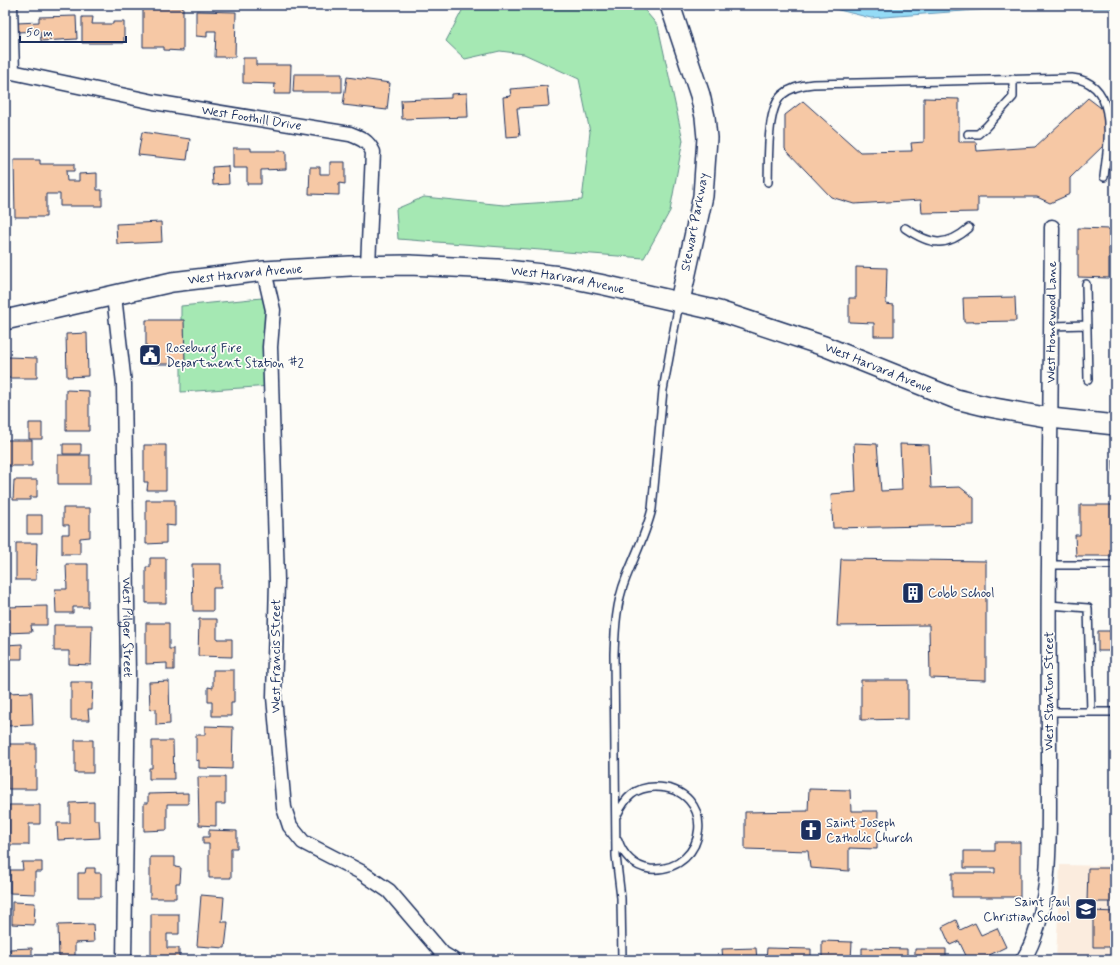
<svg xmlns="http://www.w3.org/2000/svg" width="1120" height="965" viewBox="0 0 1120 965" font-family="Mynerve,sans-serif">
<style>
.built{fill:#fbecde}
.green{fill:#a5e8b3;stroke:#608c88}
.water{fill:#94dbf6;stroke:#6496b9}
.building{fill:#f6c8a5;stroke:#1b2f5e}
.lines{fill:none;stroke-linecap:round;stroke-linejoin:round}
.service-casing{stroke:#1b2f5e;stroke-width:10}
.minor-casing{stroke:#1b2f5e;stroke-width:17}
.secondary-casing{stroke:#1b2f5e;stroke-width:22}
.service{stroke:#fdfcf7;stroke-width:7}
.minor{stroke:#fdfcf7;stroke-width:14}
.secondary{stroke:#fdfcf7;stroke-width:19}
.labels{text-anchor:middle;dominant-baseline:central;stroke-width:3.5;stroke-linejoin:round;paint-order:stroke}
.street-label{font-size:13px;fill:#1b2f5e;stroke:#fdfcf7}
.poi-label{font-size:13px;fill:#1b2f5e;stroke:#fdfcf7;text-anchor:start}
</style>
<rect width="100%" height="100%" fill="#fdfcf7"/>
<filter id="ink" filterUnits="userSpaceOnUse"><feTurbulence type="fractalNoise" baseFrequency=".025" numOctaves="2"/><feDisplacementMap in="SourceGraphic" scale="8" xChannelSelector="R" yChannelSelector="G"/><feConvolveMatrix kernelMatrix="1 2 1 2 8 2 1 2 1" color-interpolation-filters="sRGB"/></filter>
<g filter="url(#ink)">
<!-- built -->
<path class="built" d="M 1060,865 L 1115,866 L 1115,960 L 1056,960 Z"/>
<!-- green -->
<path class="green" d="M 465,5 L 614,5 L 642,7 L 658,26 L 683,140 L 670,211 L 644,258 L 398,239 L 396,209 L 424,197 L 504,205 L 582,200 L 590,132 L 579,79 L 524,54 L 500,51 L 465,59 L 446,41 Z
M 272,297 L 271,386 L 181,392 L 181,306 Z"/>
<!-- water -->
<path class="water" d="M 819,5 L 1115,5 L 1115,8 L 1003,8 L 871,18 Z"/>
<!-- building -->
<path class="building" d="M 143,7 L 183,7 L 183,51 L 164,50 L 164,47 L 143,47 Z
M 196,11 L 236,12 L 235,57 L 215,57 L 216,31 L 207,31 L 207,37 L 196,36 Z
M 76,16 L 77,39 L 41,41 L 40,31 L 17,32 L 17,23 L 39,22 L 39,17 Z
M 82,17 L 93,17 L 92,24 L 113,24 L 113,22 L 124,22 L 124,43 L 82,43 Z
M 243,58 L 256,58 L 256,65 L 291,65 L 290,94 L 274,94 L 275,84 L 243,83 Z
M 294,74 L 342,74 L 342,92 L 293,92 Z
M 347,77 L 390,83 L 387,110 L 343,105 Z
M 547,86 L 549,106 L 517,108 L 520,136 L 506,137 L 503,97 L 511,96 L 510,89 Z
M 467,93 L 468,117 L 402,119 L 401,100 L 451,98 L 451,94 Z
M 924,98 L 959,99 L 959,142 L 976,142 L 977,151 L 1035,147 L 1088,98 L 1105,111 L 1105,144 L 1070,178 L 1070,194 L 1050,203 L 1037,197 L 978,197 L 978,212 L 922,213 L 921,200 L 854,204 L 831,197 L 785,149 L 785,115 L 803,101 L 860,152 L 912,151 L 911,143 L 924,142 Z
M 142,132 L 190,139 L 187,160 L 138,155 Z
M 233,148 L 251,148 L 251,151 L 286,151 L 286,169 L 261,170 L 261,184 L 247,184 L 247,168 L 233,168 Z
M 14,160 L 40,160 L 40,164 L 74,164 L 74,171 L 66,171 L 67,181 L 79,181 L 79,174 L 97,173 L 97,190 L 102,190 L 102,206 L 60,206 L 60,194 L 46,194 L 46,217 L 15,217 Z
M 330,162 L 345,162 L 345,184 L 339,183 L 339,195 L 309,194 L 310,167 L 320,167 L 320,174 L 330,174 Z
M 228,166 L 229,184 L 213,185 L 212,167 Z
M 161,222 L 162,242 L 117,244 L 116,224 Z
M 1078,228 L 1109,229 L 1109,278 L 1078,277 Z
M 856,267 L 887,268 L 886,304 L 894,305 L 894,336 L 874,336 L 874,323 L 849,322 L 849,298 L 856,298 Z
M 1015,297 L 1016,321 L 964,322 L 963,298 Z
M 146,320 L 184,320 L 185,364 L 146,364 Z
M 87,333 L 88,376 L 67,377 L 66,334 Z
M 7,357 L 37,358 L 37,378 L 5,378 Z
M 66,390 L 89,391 L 89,431 L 66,431 Z
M 29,423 L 42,423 L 42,439 L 29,439 Z
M 6,440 L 32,440 L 32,466 L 6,466 Z
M 854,443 L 877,444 L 881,491 L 902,490 L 900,444 L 929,445 L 931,488 L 960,487 L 974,498 L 974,525 L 833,528 L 831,494 L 856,492 Z
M 63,444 L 81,444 L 81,454 L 63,454 Z
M 144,445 L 166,445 L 166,490 L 147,490 L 148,482 L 144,482 Z
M 58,455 L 90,455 L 90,484 L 58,484 Z
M 1113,460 L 1115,460 L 1115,556 L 1076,556 L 1075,535 L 1080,535 L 1080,505 L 1114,505 Z
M 14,480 L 37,480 L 37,497 L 30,497 L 30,500 L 13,500 Z
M 146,500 L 175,500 L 175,526 L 166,525 L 166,543 L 146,544 Z
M 63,508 L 90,508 L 90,537 L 80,538 L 80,554 L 62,554 L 62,534 L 69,534 L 69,525 L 63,525 Z
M 27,515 L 42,515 L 42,534 L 27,534 Z
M 16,543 L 37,543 L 36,580 L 16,580 Z
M 150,558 L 166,558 L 166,603 L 146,603 L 146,567 L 150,567 Z
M 841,559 L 986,561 L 986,680 L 930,678 L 929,625 L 837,626 Z
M 66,564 L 88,564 L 88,607 L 73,607 L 73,613 L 56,613 L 55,589 L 67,589 Z
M 192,564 L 221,564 L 221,588 L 213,588 L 213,611 L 193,611 Z
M 47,606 L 47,625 L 31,625 L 32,632 L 6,633 L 5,607 Z
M 199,619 L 217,619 L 217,639 L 232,639 L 232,657 L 198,656 Z
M 146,623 L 169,623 L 169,649 L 174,649 L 174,670 L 167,670 L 167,663 L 146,664 Z
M 54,625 L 92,625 L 91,665 L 69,664 L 69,651 L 54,651 Z
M 1098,631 L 1115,631 L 1115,651 L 1098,651 Z
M 22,644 L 22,659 L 5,659 L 5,645 Z
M 213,670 L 234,670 L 234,703 L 231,703 L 231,716 L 212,716 L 212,702 L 208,702 L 208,687 L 213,688 Z
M 861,680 L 908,680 L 908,719 L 861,720 Z
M 169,681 L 170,724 L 156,725 L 156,709 L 150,710 L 149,682 Z
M 71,682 L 93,682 L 92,709 L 88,709 L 89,720 L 71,720 Z
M 32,692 L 33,725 L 8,726 L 8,709 L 5,709 L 7,693 Z
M 205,726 L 233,727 L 232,769 L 199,768 L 199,760 L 196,761 L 196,735 L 205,735 Z
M 75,740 L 93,740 L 93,773 L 75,773 Z
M 152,741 L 173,741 L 174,779 L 149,779 L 149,768 L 152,768 Z
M 8,744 L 36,744 L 36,789 L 8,789 Z
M 198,777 L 225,777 L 225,804 L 216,804 L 216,826 L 199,825 Z
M 809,789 L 850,790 L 851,811 L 878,811 L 877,849 L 849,848 L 849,871 L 810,868 L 808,851 L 745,849 L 745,812 L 808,811 Z
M 188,793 L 188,804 L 167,804 L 167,830 L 144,831 L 144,803 L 148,803 L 148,794 Z
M 94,802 L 94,820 L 99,820 L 100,838 L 58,840 L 57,823 L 70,823 L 70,803 Z
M 9,805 L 40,805 L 40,824 L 29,824 L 29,845 L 9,845 Z
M 209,830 L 237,831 L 237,848 L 231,848 L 231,878 L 209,878 L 209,844 L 203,844 L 203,837 L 209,837 Z
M 995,842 L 1020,842 L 1020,897 L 952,897 L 952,873 L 995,873 L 995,868 L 964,868 L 964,851 L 995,851 Z
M 150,857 L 175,857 L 175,867 L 181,868 L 180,883 L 176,883 L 176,898 L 150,898 Z
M 22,862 L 42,862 L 42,872 L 35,872 L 35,894 L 10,893 L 10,870 L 23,870 Z
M 86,868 L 95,868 L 95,873 L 101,873 L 101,897 L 78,897 L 78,873 L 85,873 Z
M 1088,868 L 1115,868 L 1115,902 L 1087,902 Z
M 201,895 L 224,897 L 222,922 L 228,922 L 225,948 L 197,946 Z
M 12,902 L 35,903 L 34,925 L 12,924 Z
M 1093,911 L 1115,912 L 1115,947 L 1093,947 Z
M 151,914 L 179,914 L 179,934 L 167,934 L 167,948 L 179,948 L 179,960 L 151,960 Z
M 956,920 L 960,930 L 975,923 L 981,935 L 997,928 L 1006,947 L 979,960 L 968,960 L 959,941 L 950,945 L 942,927 Z
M 93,924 L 94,942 L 75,943 L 75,958 L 59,959 L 58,925 Z
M 822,941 L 852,942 L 851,960 L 822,960 Z
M 32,948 L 32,960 L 11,960 L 10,949 Z
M 756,948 L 757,960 L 723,960 L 722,949 Z
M 767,948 L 811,949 L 811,960 L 766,960 Z
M 862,948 L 907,949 L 907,960 L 862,960 Z
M 915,949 L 946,949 L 946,960 L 915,960 Z"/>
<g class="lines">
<!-- service casing -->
<g class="service-casing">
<path id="service" d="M 968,134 L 978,134 L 986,127 L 1013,97 L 1013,79
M 768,182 C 769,161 766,110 782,95 C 791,87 802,85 813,84 L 1072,78 C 1120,83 1108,143 1104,177
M 905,228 C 930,245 946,248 969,228
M 1086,284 L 1088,380
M 1052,326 L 1087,325
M 1049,565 L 1115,565
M 1049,605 L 1088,608 L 1091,712
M 1049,712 L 1115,712
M 617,815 C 625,798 635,787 655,787 C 718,787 710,873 650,869 C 634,867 623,855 618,840
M 622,960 L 621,898 L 616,856 L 614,654 C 615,628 616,603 626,578 C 635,555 646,534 652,509 L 663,390 L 679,303"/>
</g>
<!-- minor casing -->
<g class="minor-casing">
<g id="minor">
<path id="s1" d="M 10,5 L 12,72 L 154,102 L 350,134 C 361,138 368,141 373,152 L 368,266"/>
<path d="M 264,271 L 273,310 L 270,347 L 277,581 L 274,697 L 284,808 L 290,826 L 303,842 L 361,872 L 389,891 L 443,954 L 453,960"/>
<path id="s2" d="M 114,296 L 124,384 L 128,675 L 124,960"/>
<path id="s3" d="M 1023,960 C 1055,909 1048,823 1049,764 C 1049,698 1048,631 1049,564 C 1049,452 1052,339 1052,227"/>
</g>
</g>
<!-- secondary casing -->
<g class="secondary-casing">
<g id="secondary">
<path d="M 670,5 L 700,95 L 705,117 L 707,138 L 703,196 L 680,301"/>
<path id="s4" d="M 5,320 L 172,282 L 264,271 L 350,266 L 409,265 L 497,269 L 560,276 L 604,285 L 719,311 L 824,346 L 956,399 L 989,407 L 1051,418 L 1115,425"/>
</g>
</g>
<!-- service -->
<use href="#service" class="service"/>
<!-- minor -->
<use href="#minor" class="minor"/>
<!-- secondary -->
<use href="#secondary" class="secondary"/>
</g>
</g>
<!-- icons -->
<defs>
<g id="civic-square" transform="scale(1.15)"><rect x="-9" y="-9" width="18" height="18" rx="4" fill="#1b2f5e" stroke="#fdfcf7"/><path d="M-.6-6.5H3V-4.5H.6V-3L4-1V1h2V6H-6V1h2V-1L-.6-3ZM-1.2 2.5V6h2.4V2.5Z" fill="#fff"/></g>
<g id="building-square" transform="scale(1.15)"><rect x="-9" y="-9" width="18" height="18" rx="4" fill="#1b2f5e" stroke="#fdfcf7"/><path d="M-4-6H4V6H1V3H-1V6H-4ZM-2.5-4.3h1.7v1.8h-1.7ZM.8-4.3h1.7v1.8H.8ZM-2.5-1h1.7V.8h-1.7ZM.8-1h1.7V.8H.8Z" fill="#fff"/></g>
<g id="church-square" transform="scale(1.15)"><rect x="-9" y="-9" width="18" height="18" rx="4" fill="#1b2f5e" stroke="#fdfcf7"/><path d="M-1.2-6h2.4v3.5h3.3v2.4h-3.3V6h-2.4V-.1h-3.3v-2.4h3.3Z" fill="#fff"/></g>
<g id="school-square" transform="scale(1.15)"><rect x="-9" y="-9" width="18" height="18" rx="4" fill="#1b2f5e" stroke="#fdfcf7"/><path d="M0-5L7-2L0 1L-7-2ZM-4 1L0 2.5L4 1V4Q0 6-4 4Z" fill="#fff"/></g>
</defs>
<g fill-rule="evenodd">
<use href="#civic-square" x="150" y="355"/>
<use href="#building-square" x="913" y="593"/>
<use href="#church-square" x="811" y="830"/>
<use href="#school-square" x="1086" y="909"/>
</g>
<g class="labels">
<!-- street labels -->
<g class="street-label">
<text stroke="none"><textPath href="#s1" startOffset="311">West Foothill Drive</textPath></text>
<text transform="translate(695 222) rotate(-79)">Stewart Parkway</text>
<text stroke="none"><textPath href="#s4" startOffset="245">West Harvard Avenue</textPath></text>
<text stroke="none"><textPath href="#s4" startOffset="569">West Harvard Avenue</textPath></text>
<text stroke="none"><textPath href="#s3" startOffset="642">West Homewood Lane</textPath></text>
<text stroke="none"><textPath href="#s4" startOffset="893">West Harvard Avenue</textPath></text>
<text stroke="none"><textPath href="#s2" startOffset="332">West Pilger Street</textPath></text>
<text transform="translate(276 656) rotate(-90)">West Francis Street</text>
<text transform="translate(1049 691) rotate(-90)">West Stanton Street</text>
</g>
<!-- poi labels -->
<g class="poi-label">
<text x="166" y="348">Roseburg Fire<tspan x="166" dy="15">Department Station #2</tspan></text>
<text x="928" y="593">Cobb School</text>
<text x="826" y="823">Saint Joseph<tspan x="826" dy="15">Catholic Church</tspan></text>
<text x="1070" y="902" text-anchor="end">Saint Paul<tspan x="1070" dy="15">Christian School</tspan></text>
</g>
</g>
<!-- margin -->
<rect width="1120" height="965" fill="none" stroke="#fdfcf7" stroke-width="20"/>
<rect x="10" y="10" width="1100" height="945" fill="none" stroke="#1b2f5e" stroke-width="1.5" filter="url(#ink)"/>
<!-- scale -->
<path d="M20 36v6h106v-6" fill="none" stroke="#1b2f5e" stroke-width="2"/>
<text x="26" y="36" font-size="12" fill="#1b2f5e" stroke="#fdfcf7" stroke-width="3" paint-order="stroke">50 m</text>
</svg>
